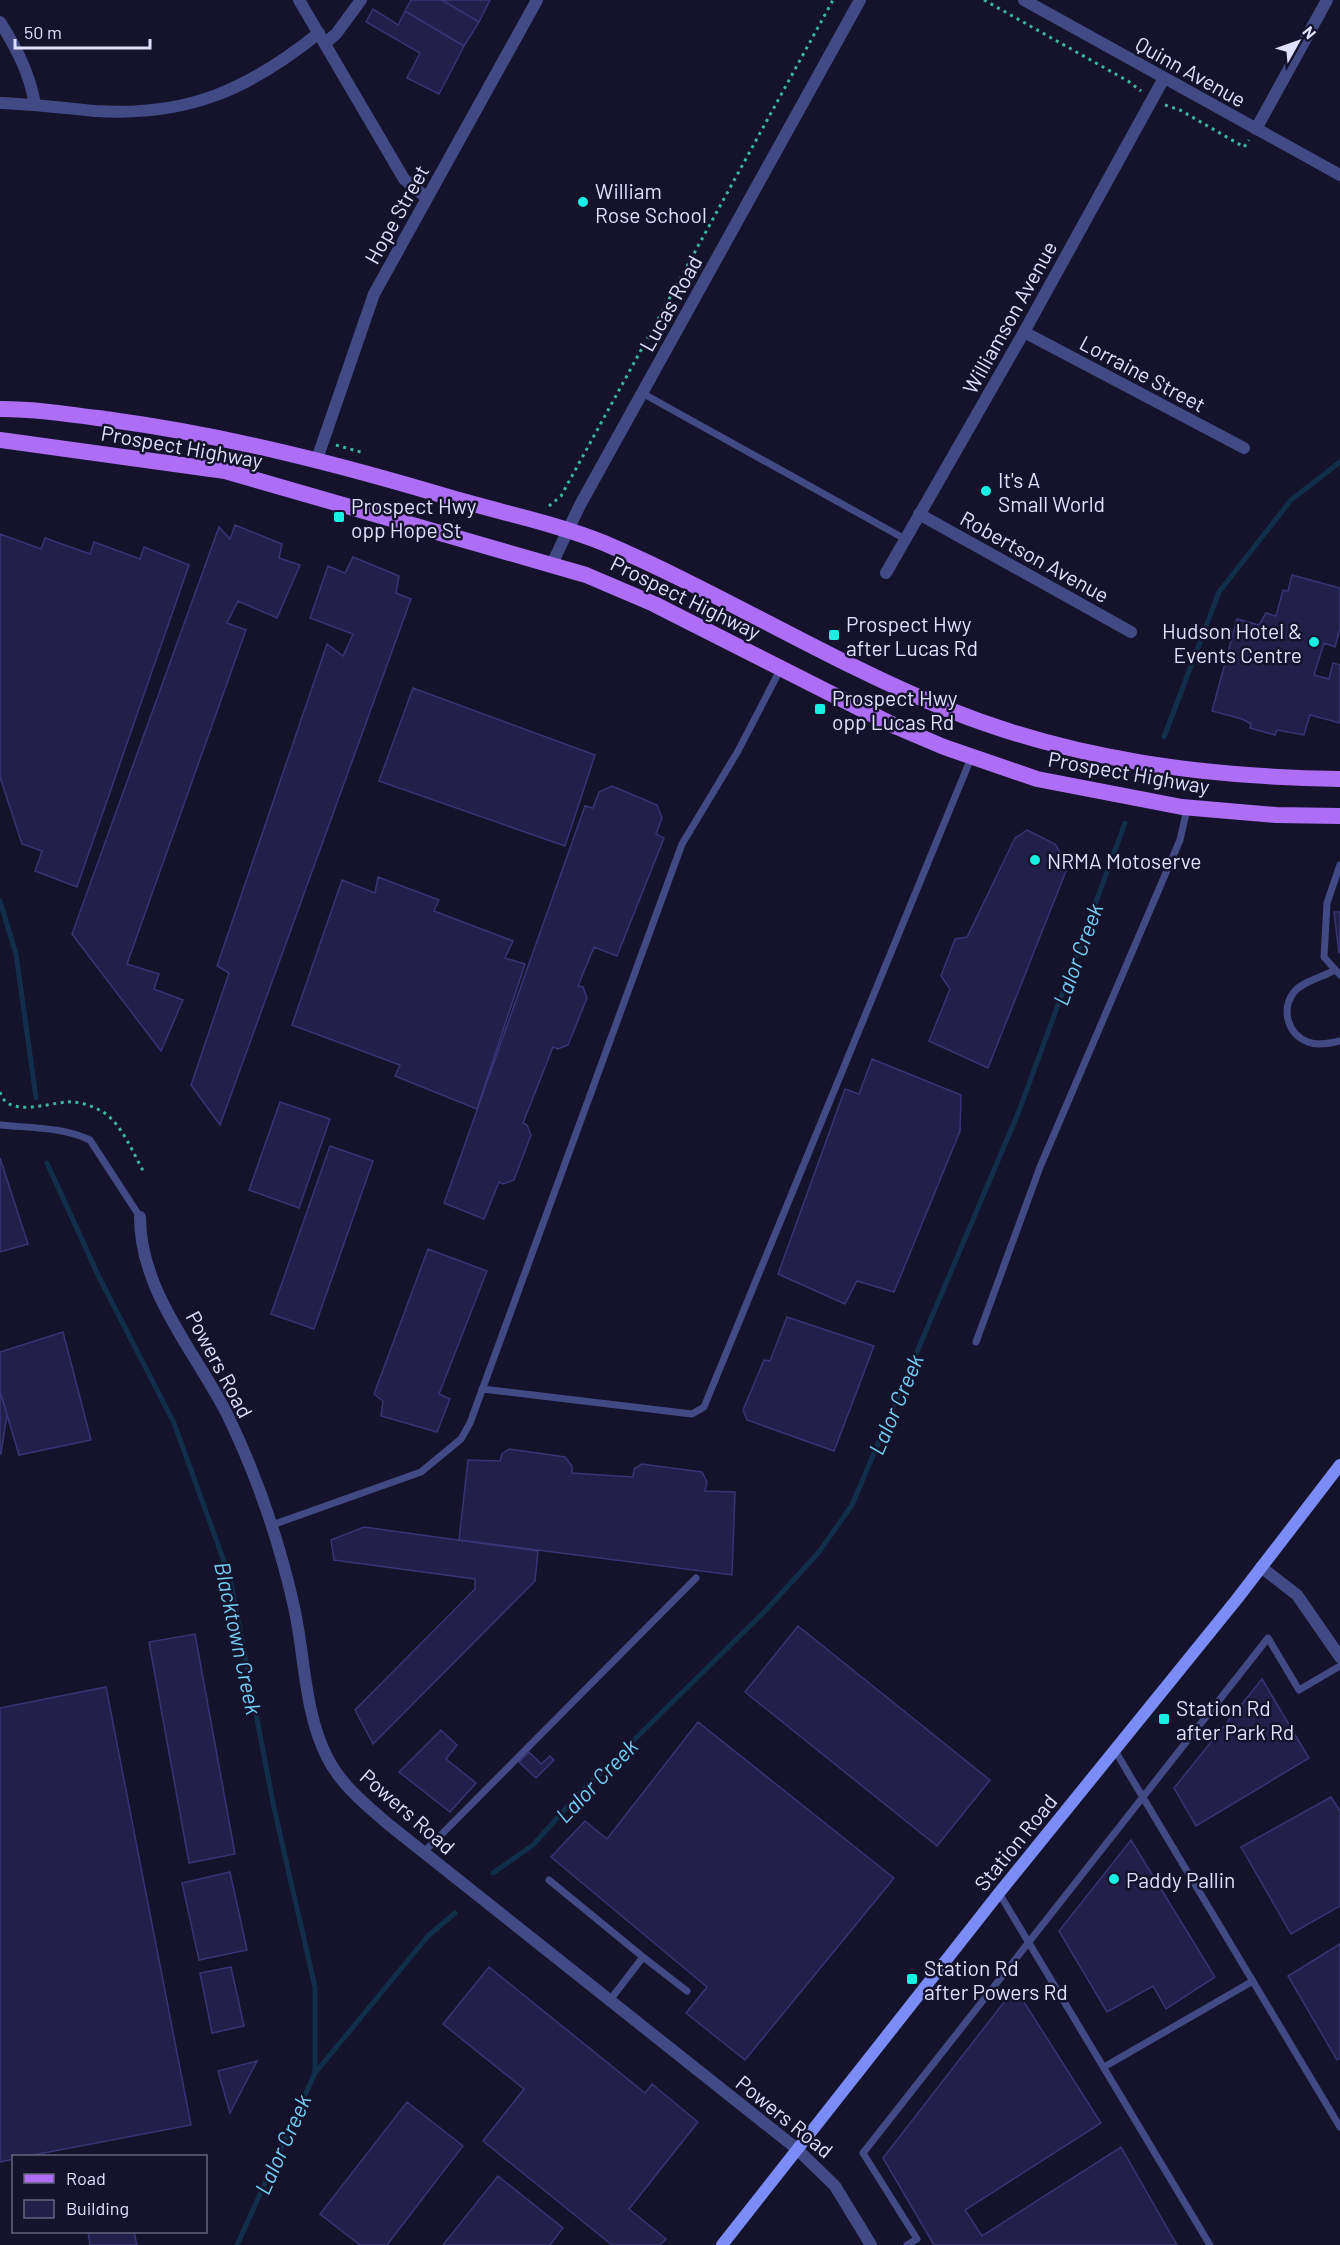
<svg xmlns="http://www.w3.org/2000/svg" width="1340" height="2245" viewBox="0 0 1340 2245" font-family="Barlow,sans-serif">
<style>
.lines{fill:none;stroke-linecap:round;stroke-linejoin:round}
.stream{stroke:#112f4a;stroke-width:5}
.building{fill:#22204a;stroke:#373475;stroke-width:1.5}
.path{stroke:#3ab69b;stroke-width:3;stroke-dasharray:3 4.5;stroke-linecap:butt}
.service{stroke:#424a86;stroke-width:7}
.minor{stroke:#424a86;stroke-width:12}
.tertiary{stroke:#424a86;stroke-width:12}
.secondary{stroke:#7c8cf6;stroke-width:12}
.primary{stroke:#ad6df5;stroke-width:16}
.poi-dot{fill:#18f0e4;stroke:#14132b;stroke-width:2}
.labels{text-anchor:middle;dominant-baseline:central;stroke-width:5;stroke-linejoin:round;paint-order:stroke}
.street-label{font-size:21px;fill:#dfe0fd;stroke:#14132b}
.poi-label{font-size:21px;fill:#dfe0fd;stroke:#14132b;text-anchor:start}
.water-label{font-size:22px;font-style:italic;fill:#74cef6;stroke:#14132b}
</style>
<rect width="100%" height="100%" fill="#14132b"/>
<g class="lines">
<!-- stream -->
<path class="stream" d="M 1164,737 L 1219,592 L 1291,500 L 1340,462
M 0,901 L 16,954 L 36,1098
M 47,1163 L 99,1277 L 174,1423 L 230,1578 L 274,1808 L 315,1987 L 315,2073
M 493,1873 L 533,1845 L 577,1796 L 767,1609 L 819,1552 L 852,1505 L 1019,1111 L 1125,823
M 237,2245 L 315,2073 L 428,1936 L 455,1913"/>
</g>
<!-- building -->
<path class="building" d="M 411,0 L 442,0 L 479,22 L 464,46 L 405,11 Z
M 442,0 L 490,0 L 479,22 Z
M 373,9 L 398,25 L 405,11 L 464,46 L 439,94 L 407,78 L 420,53 L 366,22 Z
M 235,525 L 282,544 L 279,558 L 300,565 L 277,618 L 238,601 L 227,623 L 246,630 L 127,964 L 159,974 L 154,989 L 183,1000 L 161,1051 L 72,934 L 219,527 L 230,539 Z
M 0,534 L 41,549 L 45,538 L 90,554 L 94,542 L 140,559 L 144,547 L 189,565 L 77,887 L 35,871 L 42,851 L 22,844 L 0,777 Z
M 353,557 L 399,576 L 396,593 L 411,599 L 220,1125 L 191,1085 L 229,973 L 217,966 L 327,644 L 343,656 L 353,634 L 310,618 L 328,566 L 345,573 Z
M 1292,575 L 1340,588 L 1340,629 L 1335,647 L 1324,643 L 1314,675 L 1329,679 L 1333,663 L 1340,665 L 1340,723 L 1310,715 L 1304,735 L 1277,730 L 1275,735 L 1250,728 L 1251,724 L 1242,719 L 1212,711 L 1237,619 L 1259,625 L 1266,613 L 1276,616 L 1283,590 L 1288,591 Z
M 413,688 L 595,755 L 565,846 L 379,781 Z
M 612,786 L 657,805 L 662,818 L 656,834 L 664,838 L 617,956 L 594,947 L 578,986 L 583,987 L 587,998 L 568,1045 L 558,1049 L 553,1047 L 523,1123 L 527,1125 L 531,1135 L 514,1180 L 503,1184 L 499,1182 L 484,1219 L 444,1203 L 585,806 L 593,808 L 599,792 Z
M 1027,830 L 1055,844 L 1061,854 L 1058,867 L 1066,871 L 988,1068 L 929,1041 L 950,989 L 941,976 L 955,939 L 967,937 L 1015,838 Z
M 378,877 L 439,900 L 434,911 L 513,941 L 505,958 L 525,964 L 477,1109 L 395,1076 L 400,1065 L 292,1025 L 342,880 L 375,893 Z
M 1334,912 L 1340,912 L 1340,953 L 1339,953 Z
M 872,1059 L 961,1095 L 960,1131 L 894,1292 L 857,1281 L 845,1304 L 778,1274 L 845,1089 L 859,1094 Z
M 280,1102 L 330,1119 L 299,1208 L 249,1190 Z
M 330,1146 L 373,1161 L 314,1329 L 271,1314 Z
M 0,1158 L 28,1244 L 0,1252 Z
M 428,1249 L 487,1271 L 439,1394 L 450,1399 L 437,1432 L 381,1416 L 383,1401 L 374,1394 Z
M 787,1317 L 874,1346 L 834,1451 L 747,1420 L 743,1410 L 764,1360 L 770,1361 Z
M 63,1332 L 91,1440 L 19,1455 L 0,1391 L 0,1352 Z
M 0,1391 L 7,1414 L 1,1454 L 0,1454 Z
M 509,1449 L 565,1457 L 572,1466 L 572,1473 L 633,1477 L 634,1469 L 642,1464 L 702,1472 L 707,1482 L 705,1491 L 735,1492 L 732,1575 L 459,1540 L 468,1460 L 500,1461 L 502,1454 Z
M 364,1527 L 538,1551 L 535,1581 L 373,1744 L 355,1710 L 475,1589 L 475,1579 L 334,1560 L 331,1540 Z
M 798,1626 L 990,1780 L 937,1846 L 745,1692 Z
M 195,1634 L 235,1854 L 189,1863 L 149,1642 Z
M 1262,1679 L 1309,1758 L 1196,1826 L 1174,1788 Z
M 106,1687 L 191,2125 L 28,2156 L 14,2156 L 14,2159 L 0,2162 L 0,1708 Z
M 698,1722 L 894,1878 L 745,2060 L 686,2013 L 707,1987 L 551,1857 L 585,1821 L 607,1839 Z
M 441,1730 L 457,1745 L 446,1759 L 476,1783 L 450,1812 L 399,1772 Z
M 529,1752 L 541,1764 L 550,1756 L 554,1760 L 536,1778 L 519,1762 Z
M 1331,1797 L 1340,1811 L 1340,1906 L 1291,1934 L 1241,1847 Z
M 1131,1840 L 1215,1977 L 1166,2009 L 1153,1986 L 1107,2012 L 1059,1931 Z
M 230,1872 L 247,1950 L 199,1960 L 182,1883 Z
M 1340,1944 L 1340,2058 L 1337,2060 L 1288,1976 Z
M 231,1967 L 244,2026 L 212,2033 L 200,1973 Z
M 489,1967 L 645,2093 L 652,2084 L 698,2122 L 629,2209 L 666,2239 L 660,2245 L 612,2245 L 483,2141 L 524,2089 L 443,2024 Z
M 1015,1988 L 1101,2123 L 965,2210 L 982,2236 L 1121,2147 L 1177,2245 L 934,2245 L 883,2158 Z
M 257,2061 L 230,2113 L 218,2071 Z
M 407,2102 L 463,2146 L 387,2245 L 360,2245 L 320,2214 Z
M 498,2176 L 563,2228 L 550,2245 L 443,2245 Z
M 88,2232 L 134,2232 L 137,2245 L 90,2245 Z"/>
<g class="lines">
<!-- path -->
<path class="path" d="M 984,0 L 1128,81 L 1141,91
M 1165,105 L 1180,110 L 1244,147 L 1249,140
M 336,445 L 364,453
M 549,506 L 561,496 L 833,0
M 0,1092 C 7,1118 48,1103 67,1102 C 79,1101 93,1106 103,1112 C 123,1125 133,1154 145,1174"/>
<!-- service -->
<path class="service" d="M 642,393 L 905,539
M 1340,865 L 1327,903 L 1324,957 L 1340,975
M 1335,970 C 1323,977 1303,981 1294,992 C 1281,1009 1287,1034 1308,1042 C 1318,1046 1330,1043 1340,1041
M 0,1125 C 30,1128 63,1127 90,1140 L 140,1217
M 976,1342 L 1040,1167 L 1180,840 L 1187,809
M 482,1389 L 692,1414 L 704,1407 L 971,758
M 272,1525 L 421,1472 L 461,1439 L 470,1423 L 682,844 L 738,751 L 781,668
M 1114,1749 L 1340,2127
M 424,1852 L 696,1578
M 549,1880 L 643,1957
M 999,1893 L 1210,2245
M 610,2000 L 643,1957 L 687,1991
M 1104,2067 L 1253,1981
M 907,2245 L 917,2239 L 863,2153 L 1268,1638 L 1299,1690 L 1340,1666"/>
<!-- minor -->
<path class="minor" d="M 299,0 L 404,179 L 427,198
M 1024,0 L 1340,175
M 0,22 C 17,49 29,72 35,104
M 325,43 L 336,34 L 361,0
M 0,103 C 32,104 64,108 96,111 C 188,117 249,89 319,33
M 1256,129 L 1327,0
M 1024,332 L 1244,448
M 317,459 L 374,294 L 537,0
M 919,514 L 1131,632
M 886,573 L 1024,332 L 1164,78
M 140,1217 C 140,1291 195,1351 227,1414 C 257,1476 279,1540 294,1607 C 305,1656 304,1712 327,1757 C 341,1785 365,1804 388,1824 L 797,2149
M 1261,1567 L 1297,1595 L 1340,1657"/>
<!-- tertiary -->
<path class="tertiary" d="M 552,564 L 580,505 L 860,0
M 797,2149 L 835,2186 L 871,2245"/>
<!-- secondary -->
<path class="secondary" d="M 722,2245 L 999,1893 L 1237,1599 L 1340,1465"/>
<!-- primary -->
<path class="primary" d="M 0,409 C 37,409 75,415 112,420 C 229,436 342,465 455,499 C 504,513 557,524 604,543 C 721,593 829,661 947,709 C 1073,760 1205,777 1340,779
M 0,440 L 225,471 L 586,575 L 654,604 L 897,727 L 944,747 L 1037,779 L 1182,807 L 1276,815 L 1340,816"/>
</g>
<!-- markers -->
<g class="poi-dot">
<circle cx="583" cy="202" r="6"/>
<circle cx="986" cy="491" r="6"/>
<rect x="333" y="511" width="12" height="12" rx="3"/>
<rect x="828" y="629" width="12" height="12" rx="3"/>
<circle cx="1314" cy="642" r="6"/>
<rect x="814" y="703" width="12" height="12" rx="3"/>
<circle cx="1035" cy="860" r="6"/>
<rect x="1158" y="1713" width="12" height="12" rx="3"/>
<circle cx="1114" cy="1879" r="6"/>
<rect x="906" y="1973" width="12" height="12" rx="3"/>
</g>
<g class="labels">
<!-- street labels -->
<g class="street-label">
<text transform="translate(1191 71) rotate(29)">Quinn Avenue</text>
<text transform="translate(396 214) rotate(-61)">Hope Street</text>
<text transform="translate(670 303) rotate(-61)">Lucas Road</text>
<text transform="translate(1009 317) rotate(-61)">Williamson Avenue</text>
<text transform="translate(1143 373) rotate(28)">Lorraine Street</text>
<text transform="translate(182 446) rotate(10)">Prospect Highway</text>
<text transform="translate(1035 556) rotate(29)">Robertson Avenue</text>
<text transform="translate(686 597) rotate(26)">Prospect Highway</text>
<text transform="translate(1129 772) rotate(10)">Prospect Highway</text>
<text transform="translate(220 1364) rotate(62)">Powers Road</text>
<text transform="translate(408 1811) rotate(41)">Powers Road</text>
<text transform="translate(1015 1842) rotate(-51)">Station Road</text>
<text transform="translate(785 2116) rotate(39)">Powers Road</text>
</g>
<!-- poi labels -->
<g class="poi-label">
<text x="595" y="190">William<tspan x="595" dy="24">Rose School</tspan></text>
<text x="998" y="479">It's A<tspan x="998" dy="24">Small World</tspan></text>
<text x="351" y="505">Prospect Hwy<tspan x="351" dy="24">opp Hope St</tspan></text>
<text x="846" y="623">Prospect Hwy<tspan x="846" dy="24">after Lucas Rd</tspan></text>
<text x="1302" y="630" text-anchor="end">Hudson Hotel &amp;<tspan x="1302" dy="24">Events Centre</tspan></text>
<text x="832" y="697">Prospect Hwy<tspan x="832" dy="24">opp Lucas Rd</tspan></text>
<text x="1047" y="860">NRMA Motoserve</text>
<text x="1176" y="1707">Station Rd<tspan x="1176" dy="24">after Park Rd</tspan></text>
<text x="1126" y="1879">Paddy Pallin</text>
<text x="924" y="1967">Station Rd<tspan x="924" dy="24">after Powers Rd</tspan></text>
</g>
<!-- water labels -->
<g class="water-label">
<text transform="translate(1077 954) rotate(-70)">Lalor Creek</text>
<text transform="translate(895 1404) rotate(-67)">Lalor Creek</text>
<text transform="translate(239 1638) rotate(78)">Blacktown Creek</text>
<text transform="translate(596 1780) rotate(-46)">Lalor Creek</text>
<text transform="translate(282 2144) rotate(-66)">Lalor Creek</text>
</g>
</g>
<!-- legend -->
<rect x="12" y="2155" width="195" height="78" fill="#14132b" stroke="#65657f" stroke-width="1.5"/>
<rect x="24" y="2174" width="30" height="9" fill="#ad6df5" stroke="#65657f" stroke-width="1.5"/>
<text x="66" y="2185" font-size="18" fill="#dfe0fd">Road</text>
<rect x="24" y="2200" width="30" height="18" fill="#22204a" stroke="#65657f" stroke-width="1.5"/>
<text x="66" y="2215" font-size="18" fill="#dfe0fd">Building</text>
<!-- north arrow -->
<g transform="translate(1298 42) rotate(50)" stroke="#14132b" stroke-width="4.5" paint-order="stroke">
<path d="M0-4.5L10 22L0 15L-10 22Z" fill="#dfe0fd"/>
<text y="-9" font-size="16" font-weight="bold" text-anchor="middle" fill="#dfe0fd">N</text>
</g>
<!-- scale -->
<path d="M15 39v9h135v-9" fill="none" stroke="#dfe0fd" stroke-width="3"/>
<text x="24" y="39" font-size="18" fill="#dfe0fd" stroke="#14132b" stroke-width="4.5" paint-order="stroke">50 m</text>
</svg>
